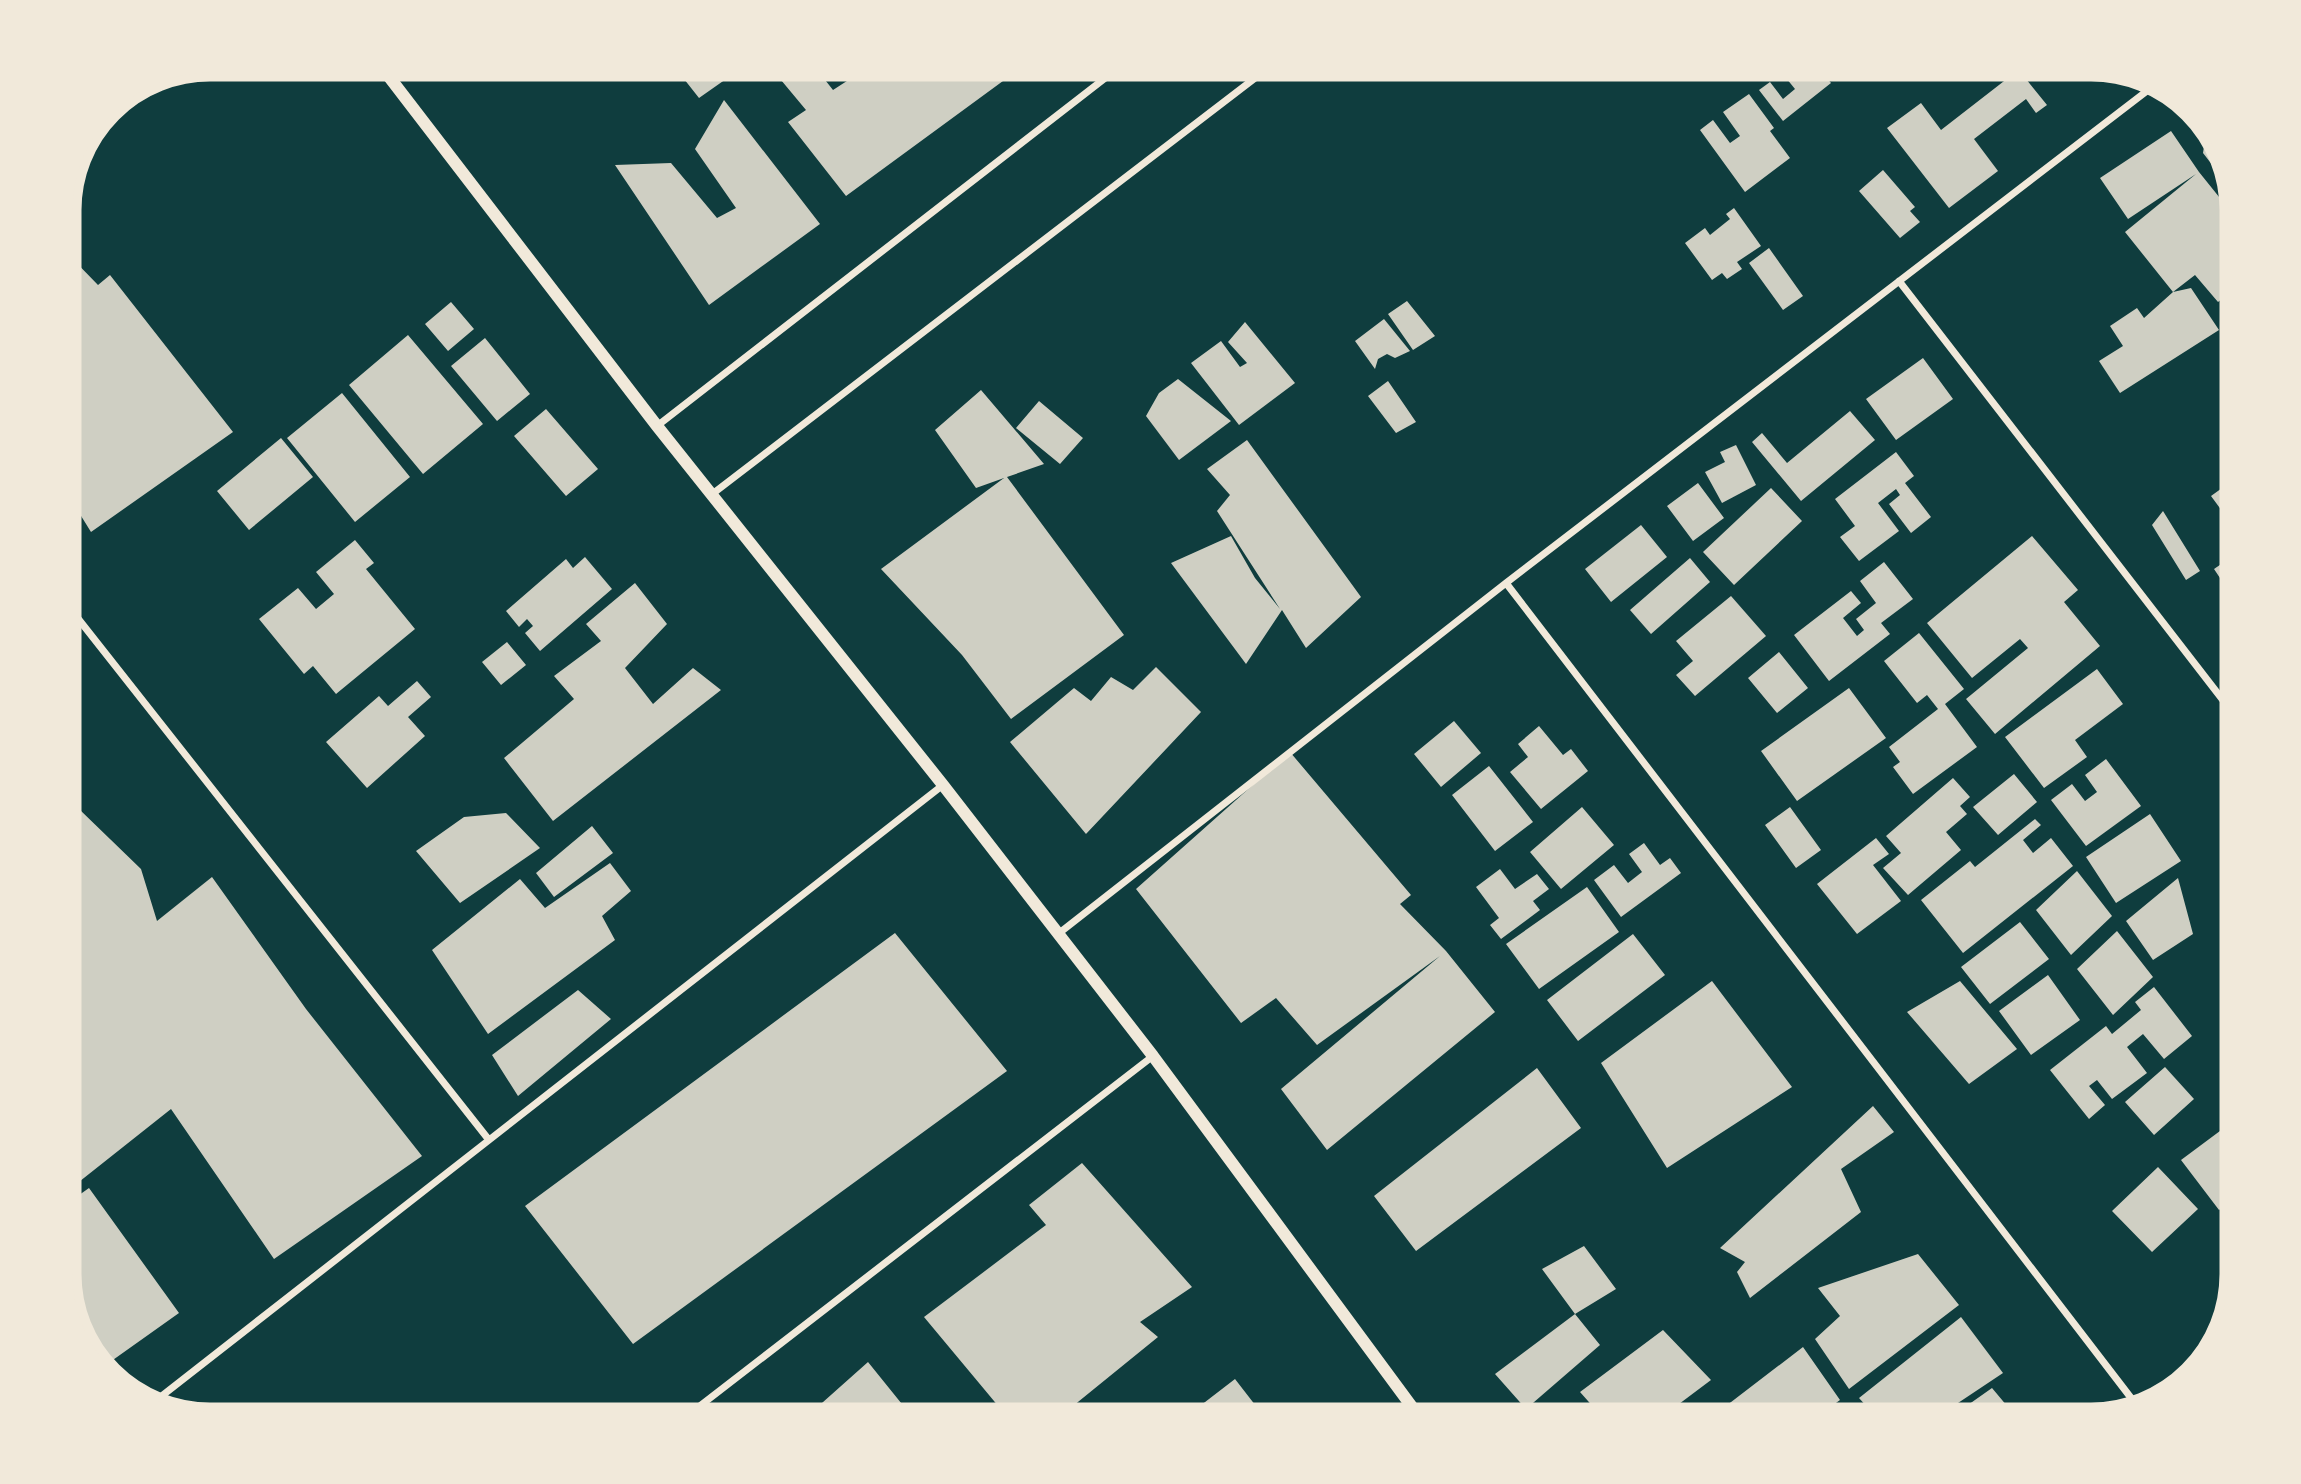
<svg xmlns="http://www.w3.org/2000/svg" width="2301" height="1484" viewBox="0 0 2301 1484" font-family="Manrope,sans-serif">
<style>
.building{fill:#cfcfc3}
.lines{fill:none;stroke-linecap:round;stroke-linejoin:round}
.minor{stroke:#f1e9da;stroke-width:7}
.tertiary{stroke:#f1e9da;stroke-width:12}
.rim{fill:none;stroke:#f1e9da;stroke-width:9}
</style>
<rect width="100%" height="100%" fill="#0f3d3e"/>
<!-- building -->
<path class="building" d="M 673,65 L 746,65 L 699,98 Z
M 801,65 L 829,65 L 818,71 L 833,90 L 850,79 L 858,65 L 1025,65 L 846,196 L 788,122 L 806,110 L 781,80 Z
M 1792,65 L 1816,65 L 1831,83 L 1783,121 L 1759,90 L 1770,82 L 1783,99 L 1795,89 L 1782,73 Z
M 1998,65 L 2035,65 L 2022,74 L 2047,105 L 2036,113 L 2026,99 L 1974,139 L 1998,171 L 1949,208 L 1887,128 L 1921,103 L 1941,130 L 2008,78 Z
M 1749,94 L 1774,128 L 1770,131 L 1790,158 L 1745,192 L 1700,130 L 1713,120 L 1730,143 L 1740,136 L 1723,112 Z
M 724,100 L 820,224 L 709,305 L 615,165 L 671,163 L 717,218 L 736,208 L 695,149 Z
M 2207,127 L 2217,138 L 2230,188 L 2203,153 Z
M 2171,131 L 2199,172 L 2236,218 L 2236,288 L 2218,302 L 2195,275 L 2173,292 L 2191,288 L 2219,330 L 2120,393 L 2099,361 L 2123,346 L 2110,326 L 2137,308 L 2144,318 L 2173,292 L 2125,232 L 2196,174 L 2128,219 L 2100,178 Z
M 1883,170 L 1915,207 L 1910,211 L 1920,222 L 1900,238 L 1859,191 Z
M 1734,208 L 1761,246 L 1737,262 L 1742,269 L 1727,279 L 1722,273 L 1712,280 L 1685,243 L 1705,228 L 1710,235 L 1730,219 L 1726,214 Z
M 1769,248 L 1803,296 L 1783,310 L 1749,263 Z
M 65,251 L 98,285 L 110,275 L 233,432 L 91,532 L 65,490 Z
M 1407,301 L 1435,336 L 1413,350 L 1388,314 Z
M 451,302 L 474,329 L 448,351 L 425,324 Z
M 1384,319 L 1410,351 L 1395,358 L 1387,354 L 1378,359 L 1375,369 L 1355,341 Z
M 1245,322 L 1295,383 L 1239,425 L 1191,363 L 1221,341 L 1240,367 L 1247,363 L 1228,342 Z
M 408,335 L 483,424 L 423,474 L 349,385 Z
M 485,338 L 530,394 L 497,421 L 451,366 Z
M 1923,358 L 1953,399 L 1896,440 L 1866,399 Z
M 1178,379 L 1231,421 L 1179,460 L 1146,416 L 1159,393 Z
M 1388,381 L 1416,422 L 1396,433 L 1368,396 Z
M 981,390 L 1044,464 L 1007,477 L 1124,635 L 1011,719 L 962,655 L 881,569 L 1004,478 L 976,488 L 935,430 Z
M 342,393 L 410,477 L 355,522 L 287,438 Z
M 1039,401 L 1083,438 L 1060,464 L 1016,428 Z
M 546,409 L 598,469 L 566,496 L 514,436 Z
M 1850,411 L 1875,440 L 1801,501 L 1752,442 L 1762,433 L 1787,463 Z
M 281,438 L 313,477 L 249,530 L 217,491 Z
M 1247,440 L 1361,597 L 1306,648 L 1282,610 L 1246,664 L 1171,563 L 1231,536 L 1255,578 L 1280,609 L 1217,511 L 1230,495 L 1207,469 Z
M 1736,445 L 1756,485 L 1722,503 L 1705,472 L 1725,462 L 1720,452 Z
M 1896,452 L 1914,476 L 1905,483 L 1931,517 L 1911,533 L 1889,504 L 1900,495 L 1896,489 L 1878,503 L 1899,531 L 1859,561 L 1840,537 L 1855,526 L 1835,499 Z
M 2236,478 L 2236,530 L 2211,496 Z
M 1698,483 L 1724,518 L 1693,541 L 1667,506 Z
M 1771,488 L 1802,521 L 1734,585 L 1703,552 Z
M 2163,511 L 2200,571 L 2186,580 L 2152,525 Z
M 1641,525 L 1667,557 L 1611,602 L 1585,569 Z
M 2032,536 L 2078,590 L 2064,602 L 2100,646 L 1995,734 L 1966,699 L 2028,648 L 2020,639 L 1972,678 L 1927,623 Z
M 355,540 L 374,563 L 366,569 L 415,629 L 336,694 L 313,666 L 304,674 L 259,619 L 298,588 L 316,609 L 334,594 L 316,572 Z
M 2236,554 L 2236,581 L 2226,587 L 2214,569 Z
M 585,557 L 612,589 L 540,651 L 525,633 L 533,626 L 527,619 L 519,627 L 506,611 L 566,559 L 573,568 Z
M 1690,558 L 1710,582 L 1651,634 L 1630,610 Z
M 1884,562 L 1913,599 L 1881,623 L 1890,634 L 1829,681 L 1794,635 L 1851,591 L 1861,603 L 1843,618 L 1857,636 L 1864,630 L 1856,619 L 1876,603 L 1860,581 Z
M 635,583 L 667,624 L 625,668 L 653,704 L 693,668 L 721,690 L 553,821 L 504,758 L 574,699 L 554,676 L 601,641 L 586,624 Z
M 1731,596 L 1766,636 L 1695,696 L 1676,675 L 1693,661 L 1676,641 Z
M 1919,633 L 1964,689 L 1945,704 L 1977,747 L 1913,794 L 1893,767 L 1900,762 L 1889,747 L 1938,709 L 1927,695 L 1917,703 L 1884,661 Z
M 507,642 L 526,665 L 501,685 L 482,662 Z
M 1779,652 L 1808,688 L 1777,713 L 1748,678 Z
M 1156,667 L 1201,712 L 1086,834 L 1010,742 L 1074,688 L 1091,701 L 1111,677 L 1133,690 Z
M 2097,669 L 2123,704 L 2075,740 L 2087,757 L 2044,788 L 2005,737 Z
M 417,681 L 431,697 L 408,717 L 425,736 L 367,788 L 326,742 L 379,696 L 388,706 Z
M 1849,688 L 1886,738 L 1797,801 L 1761,751 Z
M 1454,721 L 1481,753 L 1441,787 L 1414,754 Z
M 1539,726 L 1563,755 L 1571,749 L 1588,771 L 1541,809 L 1510,772 L 1528,757 L 1518,744 Z
M 65,751 L 79,809 L 141,869 L 157,921 L 212,877 L 306,1009 L 422,1156 L 274,1259 L 171,1109 L 65,1193 Z
M 1290,752 L 1411,895 L 1400,904 L 1446,951 L 1495,1012 L 1327,1150 L 1281,1089 L 1440,956 L 1317,1045 L 1276,998 L 1241,1023 L 1136,889 Z
M 2106,759 L 2141,806 L 2086,846 L 2051,800 L 2072,784 L 2085,801 L 2097,792 L 2085,775 Z
M 1489,766 L 1533,822 L 1495,851 L 1452,795 Z
M 2014,774 L 2037,802 L 1998,835 L 1973,807 Z
M 1953,778 L 1970,797 L 1960,806 L 1967,814 L 1946,832 L 1961,850 L 1908,895 L 1883,868 L 1901,853 L 1886,836 Z
M 1582,807 L 1614,845 L 1561,889 L 1530,852 Z
M 1790,807 L 1821,850 L 1796,868 L 1765,825 Z
M 506,813 L 540,848 L 460,903 L 416,851 L 464,817 Z
M 2150,814 L 2181,861 L 2116,903 L 2086,857 Z
M 2035,819 L 2041,825 L 2023,840 L 2033,853 L 2051,838 L 2073,866 L 1963,953 L 1921,900 L 1970,861 L 1975,867 Z
M 592,826 L 613,853 L 554,897 L 536,873 Z
M 1876,838 L 1889,854 L 1873,865 L 1901,901 L 1857,934 L 1817,884 Z
M 1644,843 L 1660,865 L 1670,858 L 1681,873 L 1621,917 L 1594,880 L 1614,865 L 1628,883 L 1642,872 L 1629,854 Z
M 610,863 L 631,891 L 602,916 L 615,940 L 488,1034 L 432,950 L 520,879 L 545,908 Z
M 1500,869 L 1515,889 L 1537,874 L 1549,889 L 1533,901 L 1540,910 L 1501,939 L 1490,925 L 1499,918 L 1476,887 Z
M 2077,871 L 2112,916 L 2071,955 L 2036,910 Z
M 2178,878 L 2193,934 L 2153,960 L 2126,921 Z
M 1587,887 L 1619,932 L 1539,989 L 1506,944 Z
M 2020,922 L 2049,959 L 1990,1004 L 1961,967 Z
M 2117,931 L 2153,977 L 2113,1015 L 2077,969 Z
M 895,933 L 1007,1071 L 633,1344 L 525,1206 Z
M 1633,934 L 1665,975 L 1578,1041 L 1547,1000 Z
M 2048,975 L 2080,1020 L 2031,1055 L 1999,1011 Z
M 1712,981 L 1792,1087 L 1667,1168 L 1601,1063 Z
M 1960,981 L 2017,1049 L 1969,1084 L 1907,1012 Z
M 2154,987 L 2192,1036 L 2164,1059 L 2143,1034 L 2127,1047 L 2147,1073 L 2112,1099 L 2097,1080 L 2089,1086 L 2105,1105 L 2089,1119 L 2050,1070 L 2106,1026 L 2112,1034 L 2141,1010 L 2135,1002 Z
M 578,990 L 611,1019 L 518,1096 L 492,1055 Z
M 2165,1067 L 2194,1099 L 2154,1135 L 2125,1102 Z
M 1537,1068 L 1581,1128 L 1416,1251 L 1374,1196 Z
M 1873,1106 L 1894,1132 L 1841,1169 L 1861,1212 L 1750,1298 L 1737,1272 L 1745,1262 L 1720,1248 Z
M 2224,1128 L 2236,1144 L 2236,1197 L 2219,1210 L 2181,1160 Z
M 1082,1163 L 1192,1287 L 1140,1322 L 1158,1337 L 1057,1419 L 1009,1419 L 924,1317 L 1046,1225 L 1029,1205 Z
M 2158,1167 L 2198,1209 L 2152,1252 L 2112,1211 Z
M 89,1188 L 179,1313 L 103,1367 L 84,1346 L 65,1283 L 65,1205 Z
M 1584,1246 L 1616,1289 L 1575,1314 L 1542,1269 Z
M 1918,1254 L 1959,1305 L 1849,1389 L 1815,1339 L 1840,1316 L 1818,1288 Z
M 1575,1314 L 1600,1345 L 1526,1409 L 1495,1374 Z
M 1961,1317 L 2003,1373 L 1934,1419 L 1878,1419 L 1859,1398 Z
M 1663,1330 L 1711,1380 L 1659,1419 L 1604,1419 L 1580,1392 Z
M 1803,1347 L 1840,1400 L 1814,1419 L 1728,1419 L 1722,1409 Z
M 868,1362 L 914,1419 L 804,1419 Z
M 1235,1379 L 1266,1419 L 1183,1419 Z
M 1992,1388 L 2018,1419 L 1948,1419 Z"/>
<g class="lines">
<!-- minor -->
<path class="minor" d="M 1899,281 L 2236,717
M 657,426 L 1122,65
M 711,495 L 1272,65
M 1506,583 L 2138,1407
M 65,602 L 489,1140
M 1058,934 L 1506,583 L 2156,84
M 154,1402 L 943,785
M 683,1419 L 1153,1056"/>
<!-- tertiary -->
<path class="tertiary" d="M 380,65 L 657,426 L 943,785 L 1153,1056 L 1421,1419"/>
</g>
<!-- crop -->
<path d="M0 0H2301V1484H0ZM210 77H2091A133 133 0 0 1 2224 210V1274A133 133 0 0 1 2091 1407H210A133 133 0 0 1 77 1274V210A133 133 0 0 1 210 77Z" fill="#f1e9da" fill-rule="evenodd"/>
<path class="rim" d="M210 77H2091A133 133 0 0 1 2224 210V1274A133 133 0 0 1 2091 1407H210A133 133 0 0 1 77 1274V210A133 133 0 0 1 210 77Z"/>
</svg>
